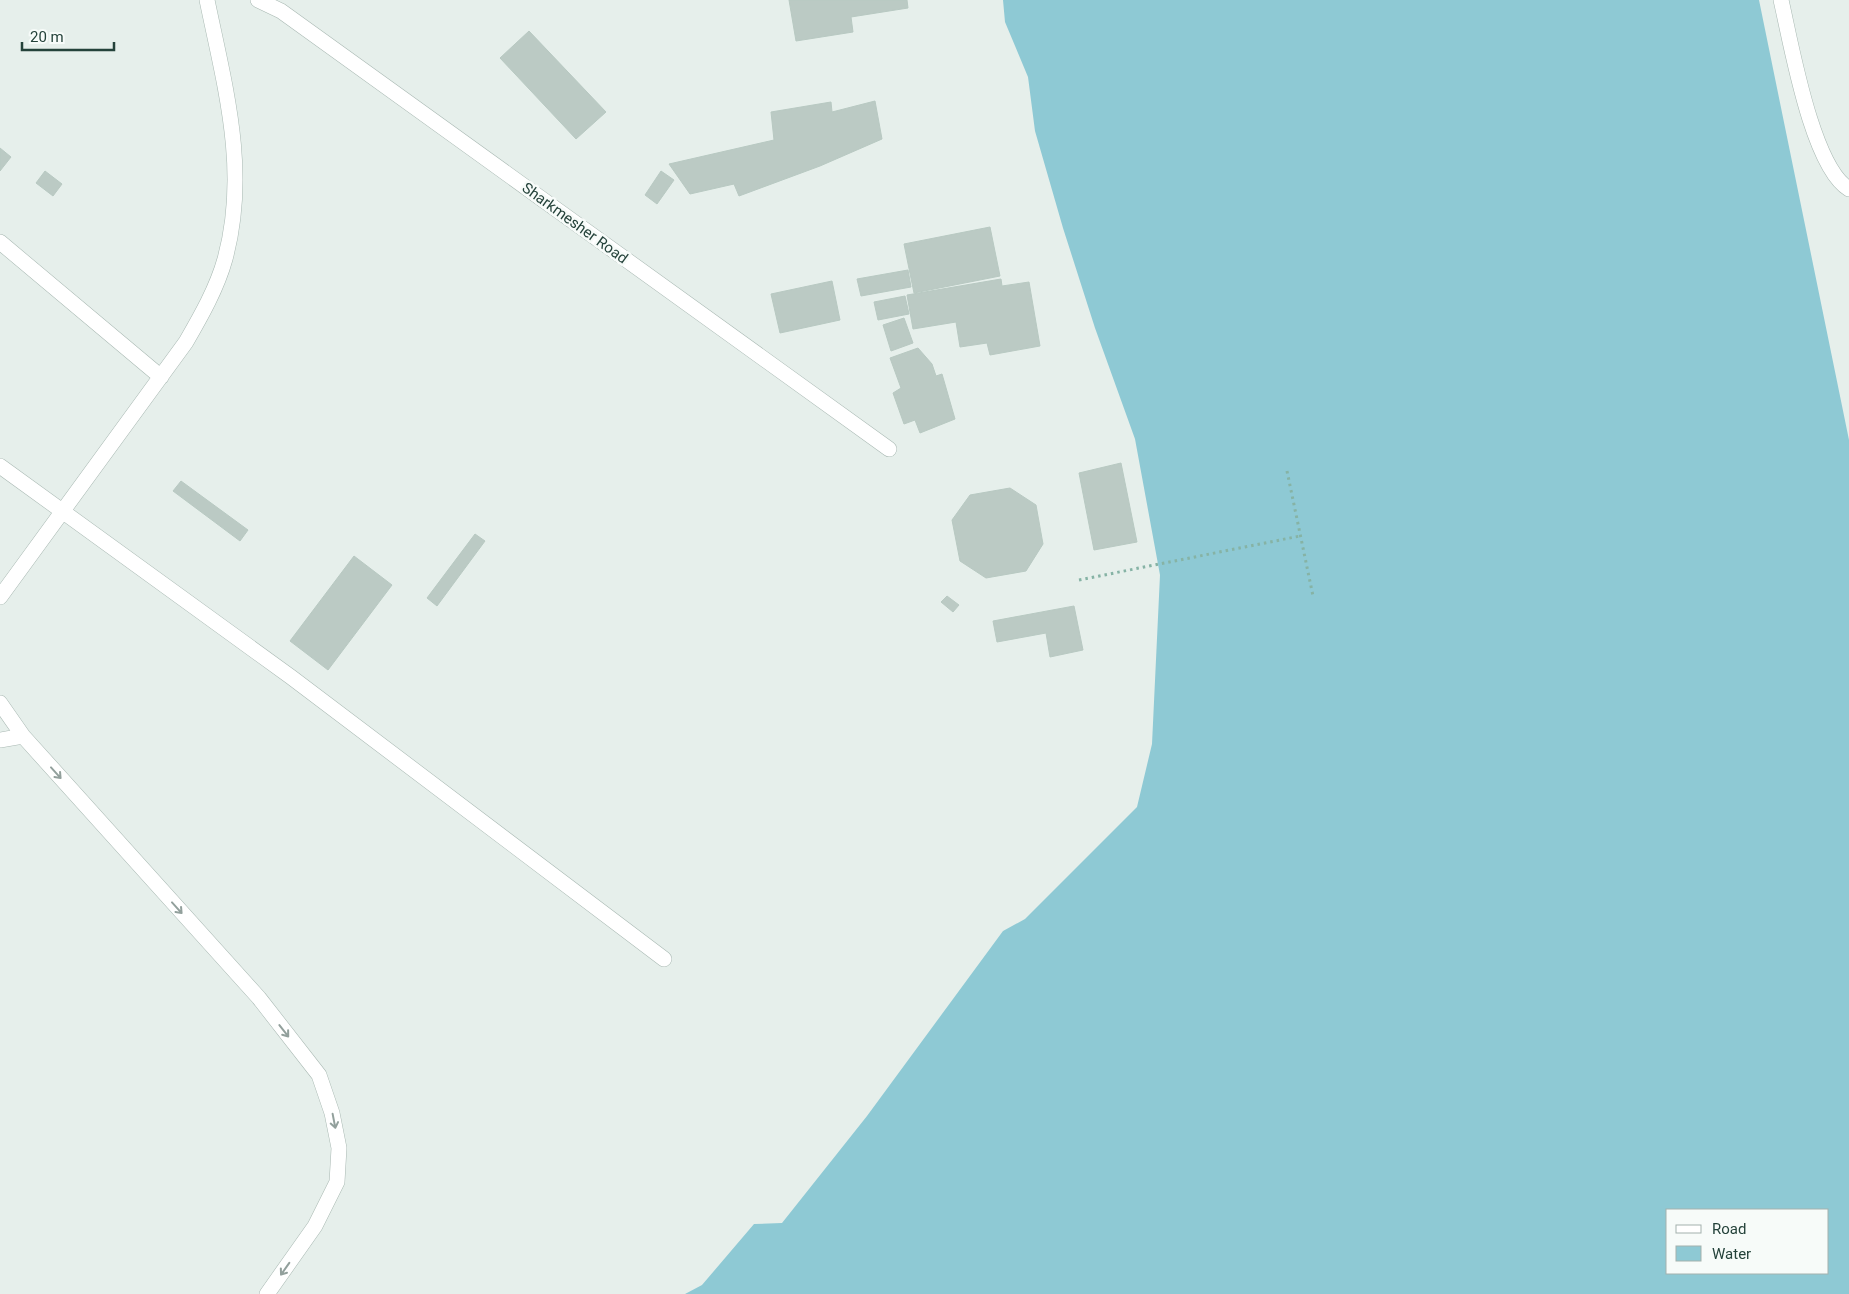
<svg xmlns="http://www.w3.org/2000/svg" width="1849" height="1294" viewBox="0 0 1849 1294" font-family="Roboto,sans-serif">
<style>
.water{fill:#8ec9d4;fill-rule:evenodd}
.building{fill:#bbcac4;stroke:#b8c9c2}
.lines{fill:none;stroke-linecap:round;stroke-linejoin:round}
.minor-casing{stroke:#a8b8b2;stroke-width:16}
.path{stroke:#86b3a5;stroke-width:3;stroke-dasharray:2.5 4;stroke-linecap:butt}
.minor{stroke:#fff;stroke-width:15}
.oneway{stroke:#92a09c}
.labels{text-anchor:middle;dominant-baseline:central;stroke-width:5;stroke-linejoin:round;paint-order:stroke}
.street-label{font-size:15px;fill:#24423a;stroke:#f7fbf9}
</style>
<rect width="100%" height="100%" fill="#e6efeb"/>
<!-- water -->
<path class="water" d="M 1003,0 L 1759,0 L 1849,440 L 1849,1294 L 685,1294 L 702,1285 L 754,1224 L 782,1223 L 867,1116 L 1003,931 L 1025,919 L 1137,807 L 1152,744 L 1160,575 L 1135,439 L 1095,328 L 1063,228 L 1035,131 L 1028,77 L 1005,22 ZM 1668,1210 L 1828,1210 L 1828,1273 L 1668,1273 Z"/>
<!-- building -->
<path class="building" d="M 789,0 L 907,0 L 908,8 L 851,17 L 853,32 L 796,41 Z
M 529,31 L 606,112 L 576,139 L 500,58 Z
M 875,101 L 882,139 L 820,166 L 739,196 L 734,184 L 690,194 L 669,164 L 774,140 L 771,112 L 831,102 L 832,112 Z
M 0,148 L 11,157 L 0,171 Z
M 45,171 L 62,184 L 53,196 L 36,183 Z
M 661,171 L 674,180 L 657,204 L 645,195 Z
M 990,227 L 1000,276 L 914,293 L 904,244 Z
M 908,270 L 911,287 L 861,296 L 857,279 Z
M 1001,279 L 1002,286 L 1029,282 L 1040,346 L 990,355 L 987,343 L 960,347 L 956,322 L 913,329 L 907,295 Z
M 832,281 L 840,320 L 780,333 L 771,294 Z
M 905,296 L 909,314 L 878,320 L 874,302 Z
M 904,318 L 913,343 L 891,351 L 883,325 Z
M 918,348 L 932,364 L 936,376 L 942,374 L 955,419 L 920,433 L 915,420 L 904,424 L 893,393 L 901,388 L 890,358 Z
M 1121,463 L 1137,542 L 1094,550 L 1079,473 Z
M 181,481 L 248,530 L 240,541 L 173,491 Z
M 1010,488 L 1036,505 L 1043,544 L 1026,571 L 986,578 L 960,561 L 952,520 L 970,495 Z
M 475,534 L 485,541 L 437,606 L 427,598 Z
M 354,556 L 392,585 L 328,670 L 290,641 Z
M 947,596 L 959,605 L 953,612 L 941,602 Z
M 1074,606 L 1083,650 L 1050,657 L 1046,633 L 997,642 L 993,621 Z"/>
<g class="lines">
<!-- minor casing -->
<g class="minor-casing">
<path id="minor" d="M 258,0 L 281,11 L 889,449
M 1781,0 C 1791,43 1812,167 1849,189
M 0,242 L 161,377
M 0,466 L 291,677 L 664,959
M 0,597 L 186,342 C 201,316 217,288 225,259 C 249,171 225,87 207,0
M 0,703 L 23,736 L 259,998 L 319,1075 L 332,1113 L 339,1148 L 337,1182 L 315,1226 L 267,1294
M 0,740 L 23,736"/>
</g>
<!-- path -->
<path class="path" d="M 1287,471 L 1313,596
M 1079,580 L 1300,536"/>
<!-- minor -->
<use href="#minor" class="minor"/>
</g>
<!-- one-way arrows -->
<defs><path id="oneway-shaft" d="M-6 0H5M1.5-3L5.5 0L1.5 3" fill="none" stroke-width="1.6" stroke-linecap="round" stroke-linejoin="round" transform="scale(1.25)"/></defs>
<g class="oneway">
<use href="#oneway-shaft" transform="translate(56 773) rotate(48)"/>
<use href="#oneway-shaft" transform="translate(177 908) rotate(48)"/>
<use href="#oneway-shaft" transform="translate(284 1031) rotate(52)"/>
<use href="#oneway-shaft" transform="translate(334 1121) rotate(79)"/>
<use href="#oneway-shaft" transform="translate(285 1269) rotate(125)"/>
</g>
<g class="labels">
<!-- street labels -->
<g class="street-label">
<text transform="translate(575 223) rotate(36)">Sharkmesher Road</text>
</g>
</g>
<!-- legend -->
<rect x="1666" y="1209" width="162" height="65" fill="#f7fbf9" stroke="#a3b1ad"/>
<rect x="1676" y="1225" width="25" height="8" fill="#ffffff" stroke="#a3b1ad"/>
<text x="1712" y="1234" font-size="15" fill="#24423a">Road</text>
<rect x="1676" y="1246" width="25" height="15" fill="#8ec9d4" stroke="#a3b1ad"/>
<text x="1712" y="1259" font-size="15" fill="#24423a">Water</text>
<!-- scale -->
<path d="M22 42v8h92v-8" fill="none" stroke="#24423a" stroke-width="2.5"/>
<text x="30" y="42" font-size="15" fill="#24423a" stroke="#f7fbf9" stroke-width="4" paint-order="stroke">20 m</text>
</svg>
